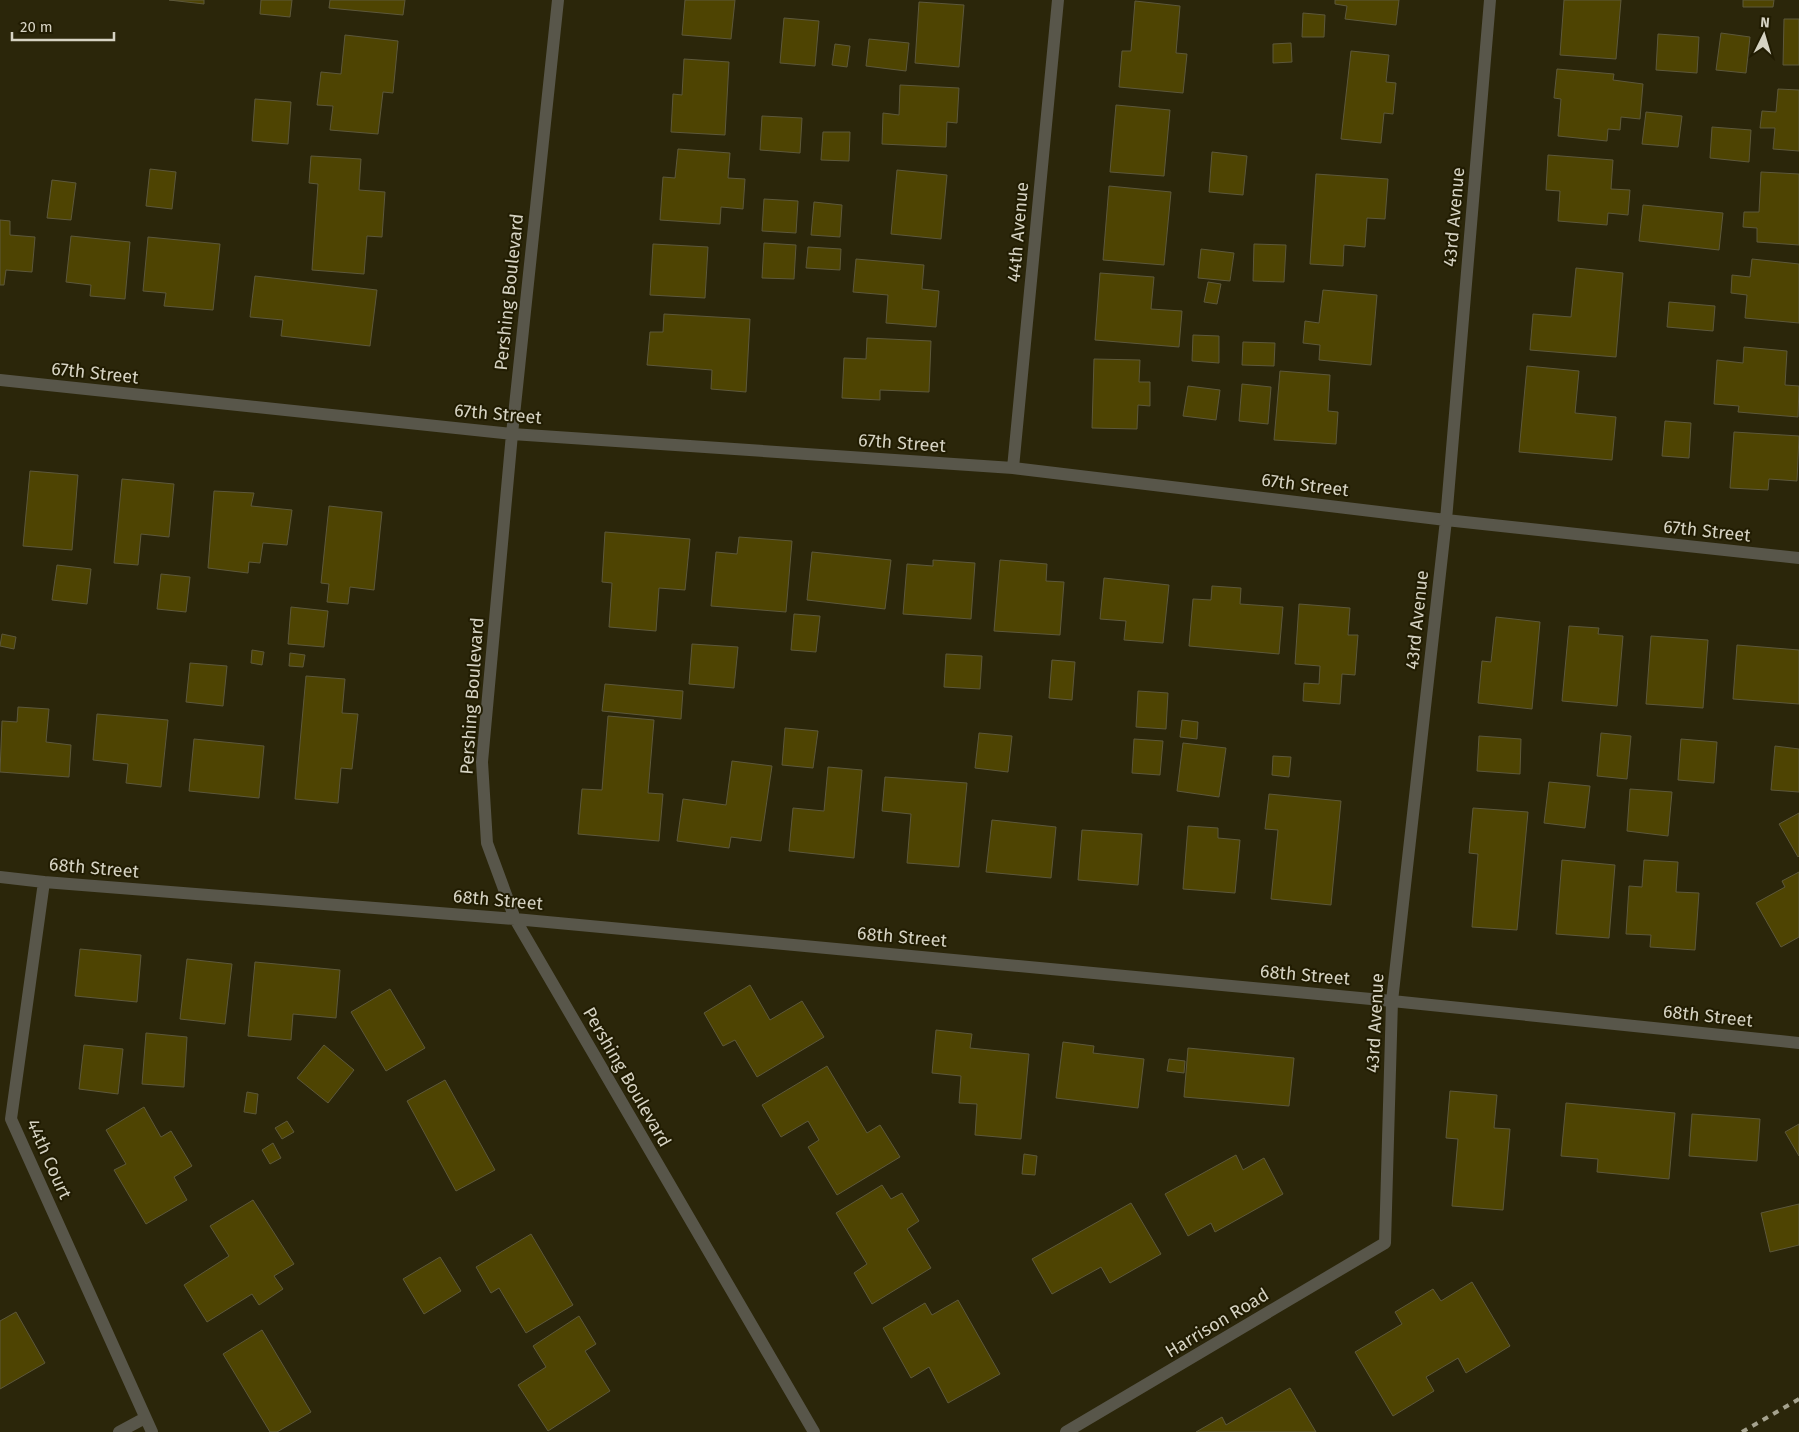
<svg xmlns="http://www.w3.org/2000/svg" width="1799" height="1432" viewBox="0 0 1799 1432" font-family="'Fira Sans',sans-serif">
<style>
.building{fill:#4e4402;stroke:#5d583b}
.lines{fill:none;stroke-linecap:round;stroke-linejoin:round}
.minor{stroke:#58564a;stroke-width:12}
.rail{stroke:#a5a28e;stroke-width:4;stroke-dasharray:6 6;stroke-linecap:butt}
.labels{text-anchor:middle;dominant-baseline:central;stroke-width:4;stroke-linejoin:round;paint-order:stroke}
.street-label{font-size:18px;fill:#d6d3c3;stroke:#211c02}
</style>
<rect width="100%" height="100%" fill="#2b260a"/>
<!-- building -->
<path class="building" d="M 169,0 L 204,0 L 204,4 Z
M 261,0 L 292,0 L 290,17 L 260,14 Z
M 330,0 L 405,0 L 403,15 L 329,8 Z
M 685,0 L 735,0 L 731,39 L 682,35 Z
M 1335,0 L 1399,0 L 1396,25 L 1345,19 L 1347,6 L 1335,4 Z
M 1564,0 L 1621,0 L 1616,59 L 1560,55 Z
M 1743,0 L 1774,0 L 1773,7 L 1743,7 Z
M 1135,1 L 1180,6 L 1176,53 L 1187,54 L 1183,93 L 1119,87 L 1122,51 L 1131,51 Z
M 919,2 L 964,5 L 959,67 L 915,63 Z
M 1303,13 L 1325,15 L 1324,37 L 1302,37 Z
M 784,18 L 819,21 L 815,66 L 780,63 Z
M 1784,19 L 1799,19 L 1799,65 L 1783,65 Z
M 1721,33 L 1750,37 L 1746,73 L 1716,70 Z
M 1658,34 L 1699,37 L 1697,73 L 1656,70 Z
M 345,35 L 398,41 L 393,93 L 383,92 L 378,134 L 330,130 L 333,106 L 317,105 L 321,72 L 341,74 Z
M 869,39 L 909,43 L 906,71 L 866,66 Z
M 1291,43 L 1292,62 L 1273,63 L 1273,44 Z
M 835,44 L 850,46 L 847,67 L 832,65 Z
M 1351,51 L 1389,55 L 1386,82 L 1396,83 L 1393,114 L 1384,113 L 1381,143 L 1341,139 Z
M 684,59 L 729,62 L 725,135 L 671,132 L 673,94 L 682,95 Z
M 1557,69 L 1614,74 L 1613,80 L 1643,84 L 1640,119 L 1621,117 L 1620,130 L 1608,129 L 1607,141 L 1558,136 L 1561,99 L 1554,98 Z
M 900,85 L 959,88 L 957,123 L 947,122 L 946,147 L 882,144 L 883,113 L 899,115 Z
M 1778,89 L 1799,90 L 1799,151 L 1773,149 L 1775,128 L 1760,128 L 1762,111 L 1776,112 Z
M 255,99 L 291,102 L 288,144 L 252,141 Z
M 1116,105 L 1170,110 L 1164,176 L 1110,172 Z
M 1646,112 L 1682,116 L 1678,147 L 1642,144 Z
M 762,116 L 802,118 L 800,153 L 760,150 Z
M 1712,127 L 1751,130 L 1749,162 L 1710,158 Z
M 823,132 L 850,132 L 849,161 L 821,160 Z
M 678,149 L 730,153 L 728,178 L 745,179 L 743,209 L 721,207 L 720,224 L 660,220 L 663,177 L 675,178 Z
M 1212,152 L 1247,156 L 1243,195 L 1209,192 Z
M 1548,155 L 1613,160 L 1611,189 L 1630,190 L 1628,215 L 1608,213 L 1607,225 L 1558,221 L 1560,191 L 1546,190 Z
M 311,156 L 361,159 L 359,190 L 385,192 L 382,237 L 367,236 L 364,274 L 312,270 L 318,184 L 309,183 Z
M 150,169 L 176,172 L 172,209 L 146,206 Z
M 897,170 L 947,175 L 941,239 L 891,234 Z
M 1761,172 L 1799,174 L 1799,245 L 1757,242 L 1757,228 L 1743,227 L 1744,212 L 1759,212 Z
M 1316,174 L 1388,179 L 1385,219 L 1367,218 L 1365,247 L 1344,245 L 1343,266 L 1310,264 Z
M 52,180 L 76,183 L 71,220 L 47,218 Z
M 1109,186 L 1171,192 L 1164,265 L 1103,260 Z
M 764,199 L 798,201 L 796,233 L 762,231 Z
M 814,202 L 842,205 L 840,237 L 811,235 Z
M 1643,205 L 1723,213 L 1719,250 L 1639,241 Z
M 0,220 L 10,221 L 10,235 L 35,237 L 32,272 L 6,270 L 4,285 L 0,285 Z
M 71,236 L 130,242 L 125,299 L 90,296 L 91,285 L 66,282 Z
M 148,237 L 220,244 L 213,310 L 164,306 L 166,293 L 143,291 Z
M 764,243 L 796,245 L 794,279 L 762,278 Z
M 653,244 L 708,247 L 705,298 L 650,295 Z
M 1254,244 L 1286,245 L 1284,282 L 1253,281 Z
M 808,247 L 841,249 L 840,270 L 806,268 Z
M 1201,249 L 1234,253 L 1230,281 L 1198,278 Z
M 856,259 L 924,265 L 922,289 L 939,291 L 936,327 L 886,323 L 888,295 L 853,292 Z
M 1752,259 L 1799,264 L 1799,323 L 1745,318 L 1747,295 L 1731,293 L 1732,275 L 1750,277 Z
M 1576,268 L 1623,273 L 1616,357 L 1530,350 L 1533,314 L 1571,317 Z
M 1100,273 L 1154,277 L 1151,309 L 1182,311 L 1179,347 L 1095,340 Z
M 255,276 L 377,290 L 370,346 L 281,336 L 283,320 L 250,317 Z
M 1208,282 L 1221,284 L 1217,304 L 1204,302 Z
M 1323,290 L 1377,295 L 1371,365 L 1319,360 L 1320,345 L 1303,343 L 1305,321 L 1319,323 Z
M 1669,302 L 1715,306 L 1713,331 L 1667,327 Z
M 664,314 L 750,319 L 746,392 L 711,389 L 712,370 L 647,365 L 650,332 L 663,332 Z
M 1193,335 L 1219,336 L 1219,363 L 1192,361 Z
M 867,338 L 931,341 L 929,392 L 880,390 L 880,400 L 842,398 L 844,358 L 866,359 Z
M 1243,342 L 1275,343 L 1274,366 L 1242,365 Z
M 1744,347 L 1787,351 L 1785,385 L 1799,386 L 1798,417 L 1738,412 L 1739,406 L 1714,404 L 1717,360 L 1743,363 Z
M 1094,359 L 1140,360 L 1139,382 L 1150,382 L 1150,406 L 1138,405 L 1137,429 L 1092,428 Z
M 1527,366 L 1579,371 L 1575,413 L 1616,417 L 1612,460 L 1519,452 Z
M 1280,371 L 1330,375 L 1328,411 L 1338,412 L 1336,444 L 1274,440 Z
M 1242,384 L 1271,387 L 1268,424 L 1239,421 Z
M 1188,386 L 1220,390 L 1216,420 L 1183,416 Z
M 1665,421 L 1691,423 L 1689,458 L 1662,456 Z
M 1734,432 L 1799,436 L 1797,481 L 1769,479 L 1768,490 L 1730,488 Z
M 30,471 L 78,475 L 72,550 L 23,546 Z
M 122,479 L 174,484 L 169,537 L 141,534 L 138,565 L 114,563 Z
M 214,491 L 254,493 L 251,506 L 292,510 L 287,545 L 263,543 L 260,563 L 249,562 L 248,573 L 208,568 Z
M 329,506 L 382,512 L 374,590 L 350,587 L 348,604 L 327,602 L 329,584 L 321,583 Z
M 605,532 L 690,539 L 685,590 L 659,588 L 656,631 L 609,627 L 612,583 L 602,582 Z
M 739,537 L 792,541 L 786,612 L 711,606 L 716,552 L 737,554 Z
M 812,552 L 891,560 L 885,609 L 807,600 Z
M 933,560 L 975,563 L 971,619 L 903,614 L 907,564 L 933,566 Z
M 1000,560 L 1047,564 L 1046,581 L 1064,582 L 1060,635 L 994,631 Z
M 57,565 L 91,569 L 87,604 L 52,600 Z
M 161,574 L 190,577 L 186,612 L 157,609 Z
M 1104,578 L 1169,585 L 1163,643 L 1124,640 L 1126,621 L 1100,619 Z
M 1212,586 L 1241,588 L 1240,604 L 1283,607 L 1279,654 L 1189,646 L 1193,599 L 1211,600 Z
M 1299,604 L 1350,608 L 1348,635 L 1358,635 L 1355,675 L 1342,674 L 1340,704 L 1303,701 L 1304,683 L 1319,684 L 1320,666 L 1295,664 Z
M 291,607 L 328,611 L 324,647 L 288,644 Z
M 794,614 L 820,616 L 816,652 L 791,650 Z
M 1496,617 L 1540,622 L 1532,709 L 1478,703 L 1482,661 L 1491,662 Z
M 1569,626 L 1599,628 L 1598,634 L 1623,636 L 1617,706 L 1562,701 Z
M 2,634 L 16,637 L 14,649 L 0,646 Z
M 1651,636 L 1708,640 L 1703,708 L 1646,704 Z
M 692,644 L 738,647 L 734,688 L 689,684 Z
M 1737,645 L 1799,650 L 1799,704 L 1733,699 Z
M 252,650 L 264,652 L 262,665 L 251,663 Z
M 290,653 L 305,655 L 303,667 L 289,666 Z
M 946,654 L 982,656 L 980,689 L 944,687 Z
M 1052,660 L 1075,662 L 1072,700 L 1049,698 Z
M 190,663 L 227,666 L 223,706 L 186,702 Z
M 306,676 L 345,679 L 342,713 L 358,714 L 352,769 L 341,768 L 338,803 L 295,799 Z
M 605,684 L 683,691 L 681,719 L 602,711 Z
M 1138,691 L 1168,693 L 1166,729 L 1136,727 Z
M 18,707 L 49,709 L 46,742 L 71,745 L 69,777 L 0,772 L 2,721 L 17,722 Z
M 97,714 L 168,720 L 161,787 L 126,783 L 128,764 L 93,760 Z
M 608,716 L 654,720 L 648,793 L 663,794 L 659,841 L 578,834 L 582,789 L 602,790 Z
M 1182,720 L 1198,722 L 1197,739 L 1180,737 Z
M 785,728 L 818,731 L 813,768 L 782,765 Z
M 979,733 L 1012,736 L 1008,772 L 975,768 Z
M 1601,733 L 1631,736 L 1627,779 L 1597,776 Z
M 1479,736 L 1521,739 L 1520,774 L 1477,771 Z
M 194,739 L 264,746 L 259,798 L 189,791 Z
M 1134,739 L 1163,741 L 1160,775 L 1132,773 Z
M 1681,739 L 1717,742 L 1714,783 L 1678,780 Z
M 1183,743 L 1226,748 L 1219,797 L 1177,791 Z
M 1775,746 L 1799,749 L 1799,792 L 1771,790 Z
M 1273,756 L 1291,757 L 1289,777 L 1272,775 Z
M 732,761 L 772,766 L 761,841 L 731,837 L 729,848 L 677,841 L 683,799 L 726,805 Z
M 828,767 L 862,770 L 854,858 L 789,851 L 793,808 L 824,811 Z
M 885,777 L 967,783 L 959,867 L 907,863 L 911,814 L 882,811 Z
M 1549,782 L 1590,786 L 1585,828 L 1544,823 Z
M 1630,789 L 1672,792 L 1668,836 L 1627,831 Z
M 1269,794 L 1341,801 L 1331,905 L 1271,899 L 1278,830 L 1265,829 Z
M 1473,808 L 1528,812 L 1517,930 L 1472,927 L 1478,854 L 1469,853 Z
M 1799,813 L 1799,856 L 1798,857 L 1779,824 Z
M 992,820 L 1056,827 L 1051,878 L 986,872 Z
M 1188,826 L 1218,828 L 1218,838 L 1240,840 L 1235,893 L 1183,889 Z
M 1082,830 L 1142,834 L 1138,885 L 1078,880 Z
M 1562,860 L 1615,865 L 1609,938 L 1556,934 Z
M 1644,860 L 1678,862 L 1676,892 L 1699,893 L 1695,950 L 1650,947 L 1651,935 L 1626,934 L 1629,886 L 1642,887 Z
M 1799,872 L 1799,937 L 1781,947 L 1756,903 L 1785,887 L 1782,881 Z
M 80,949 L 141,955 L 137,1002 L 75,996 Z
M 187,959 L 232,964 L 225,1024 L 180,1019 Z
M 255,962 L 340,970 L 336,1018 L 293,1014 L 291,1040 L 248,1036 Z
M 750,985 L 770,1020 L 802,1001 L 824,1037 L 757,1077 L 735,1040 L 723,1046 L 704,1013 Z
M 390,989 L 425,1048 L 386,1071 L 351,1012 Z
M 936,1030 L 972,1034 L 970,1048 L 1029,1054 L 1021,1139 L 975,1135 L 977,1104 L 959,1103 L 961,1076 L 932,1073 Z
M 146,1033 L 187,1037 L 184,1087 L 142,1084 Z
M 1063,1042 L 1094,1046 L 1093,1053 L 1144,1059 L 1138,1108 L 1056,1098 Z
M 84,1045 L 123,1049 L 118,1094 L 79,1089 Z
M 324,1045 L 354,1070 L 328,1103 L 297,1078 Z
M 1188,1048 L 1294,1058 L 1289,1106 L 1184,1097 Z
M 1169,1059 L 1185,1061 L 1184,1073 L 1167,1071 Z
M 827,1066 L 867,1133 L 880,1125 L 900,1157 L 837,1195 L 808,1147 L 819,1140 L 808,1121 L 781,1137 L 762,1105 Z
M 445,1080 L 495,1170 L 456,1191 L 407,1101 Z
M 1450,1091 L 1497,1095 L 1494,1128 L 1510,1129 L 1503,1210 L 1452,1206 L 1458,1139 L 1446,1138 Z
M 247,1092 L 258,1094 L 256,1114 L 244,1112 Z
M 1566,1103 L 1675,1113 L 1669,1179 L 1597,1172 L 1598,1159 L 1561,1156 Z
M 144,1107 L 161,1137 L 171,1131 L 192,1166 L 174,1177 L 187,1200 L 146,1224 L 114,1170 L 126,1164 L 106,1130 Z
M 1692,1114 L 1760,1119 L 1757,1161 L 1689,1156 Z
M 287,1121 L 294,1132 L 282,1139 L 275,1128 Z
M 1799,1124 L 1799,1156 L 1785,1132 Z
M 273,1143 L 281,1158 L 270,1164 L 262,1150 Z
M 1024,1154 L 1037,1156 L 1035,1175 L 1022,1174 Z
M 1236,1155 L 1243,1170 L 1264,1158 L 1283,1194 L 1215,1232 L 1211,1223 L 1188,1236 L 1165,1194 Z
M 882,1185 L 891,1199 L 902,1193 L 919,1221 L 907,1229 L 931,1268 L 872,1304 L 854,1273 L 867,1264 L 836,1213 Z
M 253,1200 L 294,1264 L 274,1276 L 283,1289 L 259,1305 L 252,1294 L 207,1322 L 184,1285 L 229,1256 L 210,1226 Z
M 1131,1203 L 1161,1254 L 1110,1283 L 1101,1267 L 1052,1294 L 1032,1259 Z
M 1799,1204 L 1799,1245 L 1770,1252 L 1761,1213 Z
M 531,1234 L 573,1305 L 526,1333 L 499,1288 L 491,1293 L 476,1267 Z
M 440,1257 L 461,1291 L 424,1314 L 403,1279 Z
M 1472,1282 L 1510,1346 L 1466,1373 L 1458,1358 L 1426,1377 L 1434,1391 L 1393,1416 L 1355,1352 L 1402,1324 L 1395,1312 L 1433,1289 L 1441,1301 Z
M 958,1300 L 1000,1374 L 948,1403 L 929,1367 L 911,1378 L 883,1328 L 925,1303 L 932,1315 Z
M 16,1312 L 45,1363 L 0,1389 L 0,1321 Z
M 579,1316 L 596,1344 L 585,1351 L 610,1391 L 548,1431 L 518,1385 L 546,1367 L 533,1346 Z
M 262,1330 L 311,1412 L 277,1432 L 270,1432 L 223,1354 Z
M 1290,1388 L 1316,1432 L 1196,1432 L 1222,1417 L 1226,1425 Z"/>
<g class="lines">
<!-- minor -->
<path class="minor" d="M 558,0 L 512,434 L 482,762 L 487,843 L 515,919 L 814,1432
M 0,380 L 512,434 L 1013,468 L 1446,520 L 1799,558
M 1013,468 L 1058,0
M 0,877 L 44,882 L 515,919 L 1392,1001 L 1799,1043
M 44,882 L 11,1119 L 152,1432
M 119,1432 L 145,1418
M 1066,1432 L 1385,1243 L 1392,1001 L 1446,520 L 1490,0"/>
<!-- rail -->
<path class="rail" d="M 1742,1432 L 1799,1399"/>
</g>
<g class="labels">
<!-- street labels -->
<g class="street-label">
<text transform="translate(1454 217) rotate(-85)">43rd Avenue</text>
<text transform="translate(1018 232) rotate(-85)">44th Avenue</text>
<text transform="translate(509 292) rotate(-84)">Pershing Boulevard</text>
<text transform="translate(95 373) rotate(6)">67th Street</text>
<text transform="translate(498 414) rotate(5)">67th Street</text>
<text transform="translate(902 443) rotate(4)">67th Street</text>
<text transform="translate(1305 485) rotate(7)">67th Street</text>
<text transform="translate(1707 531) rotate(6)">67th Street</text>
<text transform="translate(1417 620) rotate(-84)">43rd Avenue</text>
<text transform="translate(472 696) rotate(-86)">Pershing Boulevard</text>
<text transform="translate(94 868) rotate(5)">68th Street</text>
<text transform="translate(498 900) rotate(5)">68th Street</text>
<text transform="translate(902 937) rotate(5)">68th Street</text>
<text transform="translate(1305 975) rotate(5)">68th Street</text>
<text transform="translate(1708 1016) rotate(6)">68th Street</text>
<text transform="translate(1375 1023) rotate(-87)">43rd Avenue</text>
<text transform="translate(627 1077) rotate(60)">Pershing Boulevard</text>
<text transform="translate(49 1159) rotate(66)">44th Court</text>
<text transform="translate(1217 1323) rotate(-31)">Harrison Road</text>
</g>
</g>
<!-- north arrow -->
<g transform="translate(1764 35) rotate(5)" stroke="#211c02" stroke-width="4" paint-order="stroke">
<path d="M0-4L9 19L0 12L-9 19Z" fill="#d6d3c3"/>
<text y="-8" font-size="14" font-weight="bold" text-anchor="middle" fill="#d6d3c3">N</text>
</g>
<!-- scale -->
<path d="M12 32v8h102v-8" fill="none" stroke="#d6d3c3" stroke-width="2.5"/>
<text x="20" y="32" font-size="15" fill="#d6d3c3" stroke="#211c02" stroke-width="4" paint-order="stroke">20 m</text>
</svg>
